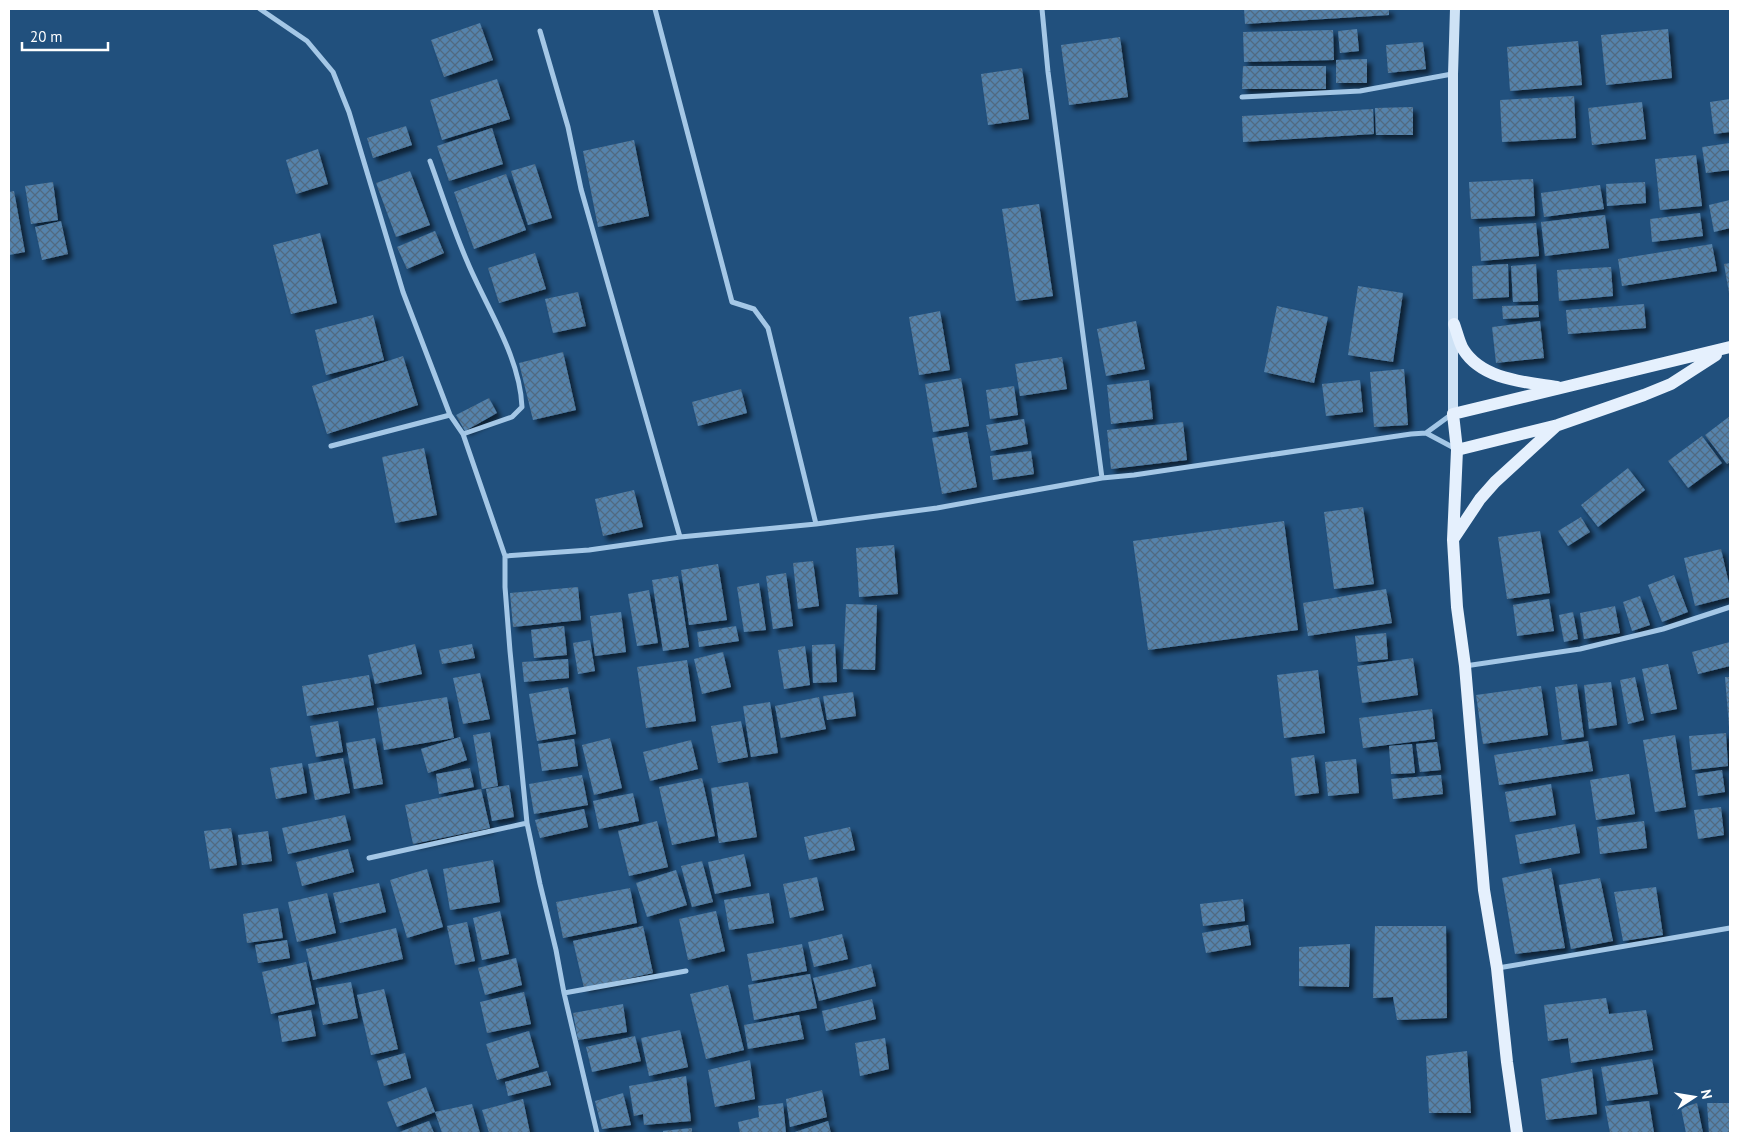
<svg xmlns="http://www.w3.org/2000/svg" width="1739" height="1142" viewBox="0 0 1739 1142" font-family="'PT Sans',sans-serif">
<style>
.building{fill:url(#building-cross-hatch);filter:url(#shadow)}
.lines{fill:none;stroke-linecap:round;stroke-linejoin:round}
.minor{stroke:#a4c7e6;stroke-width:5}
.secondary{stroke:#cee2f5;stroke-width:10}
.primary{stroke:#e5f0fd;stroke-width:12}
</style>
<defs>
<pattern id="building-cross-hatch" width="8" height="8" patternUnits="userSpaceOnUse" patternTransform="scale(1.25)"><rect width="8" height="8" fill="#5583ac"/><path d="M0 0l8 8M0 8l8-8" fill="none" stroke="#516a81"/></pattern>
<filter id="shadow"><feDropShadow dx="4.5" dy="4.5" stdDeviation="2.5" flood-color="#0009"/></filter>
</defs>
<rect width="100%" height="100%" fill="#21507d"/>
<!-- building -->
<path class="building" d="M 1244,9 L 1389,9 L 1389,15 L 1245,24 Z
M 480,23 L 493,60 L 444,77 L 431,40 Z
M 1357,29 L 1359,51 L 1340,53 L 1338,31 Z
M 1668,29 L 1672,78 L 1606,85 L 1601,35 Z
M 1333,30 L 1334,60 L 1244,62 L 1243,32 Z
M 1120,37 L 1128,97 L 1069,105 L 1061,45 Z
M 1578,41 L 1582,85 L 1510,91 L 1507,47 Z
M 1423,42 L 1426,69 L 1388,73 L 1386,45 Z
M 1367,59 L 1367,83 L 1336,83 L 1336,60 Z
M 1243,66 L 1326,66 L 1326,89 L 1242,89 Z
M 1022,68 L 1029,119 L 988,125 L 981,74 Z
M 497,79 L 510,119 L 442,140 L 430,100 Z
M 1574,96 L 1576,138 L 1502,142 L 1500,100 Z
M 1730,99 L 1730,132 L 1714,134 L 1710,102 Z
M 1642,102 L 1646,139 L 1592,145 L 1588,108 Z
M 1413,107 L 1413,135 L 1376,135 L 1375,108 Z
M 1373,109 L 1374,134 L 1243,142 L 1242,116 Z
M 406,126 L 412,145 L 373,158 L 367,138 Z
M 492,128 L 503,164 L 449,181 L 437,146 Z
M 634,140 L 649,216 L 598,227 L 583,151 Z
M 1730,143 L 1730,170 L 1706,173 L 1702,147 Z
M 318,149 L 328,184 L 296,194 L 286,160 Z
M 1696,155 L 1702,206 L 1660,210 L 1655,159 Z
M 535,164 L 552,218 L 528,225 L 511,171 Z
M 410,171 L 430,225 L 396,237 L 376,183 Z
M 506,174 L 526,230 L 474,249 L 454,192 Z
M 1533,179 L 1535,216 L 1471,219 L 1469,182 Z
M 53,182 L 58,220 L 31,224 L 25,186 Z
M 1645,182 L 1646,203 L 1607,206 L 1606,184 Z
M 1600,185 L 1604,209 L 1544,217 L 1541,193 Z
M 14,191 L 25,252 L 9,255 L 9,192 Z
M 1730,200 L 1730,228 L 1714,232 L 1709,205 Z
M 1039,204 L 1053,296 L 1016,301 L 1002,209 Z
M 1700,213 L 1703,236 L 1652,242 L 1650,219 Z
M 1605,215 L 1609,248 L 1545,256 L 1541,222 Z
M 61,221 L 68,254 L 42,260 L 35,227 Z
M 1536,223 L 1539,256 L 1481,261 L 1479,227 Z
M 435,231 L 444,253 L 407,269 L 397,247 Z
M 320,233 L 337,303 L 291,314 L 273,245 Z
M 1712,244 L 1717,271 L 1622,286 L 1618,259 Z
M 535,253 L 546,289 L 499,303 L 488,268 Z
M 1730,263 L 1730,293 L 1729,293 L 1724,264 Z
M 1508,264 L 1509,297 L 1473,299 L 1472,266 Z
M 1536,264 L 1538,301 L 1513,302 L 1511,266 Z
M 1611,267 L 1613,296 L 1559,301 L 1557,270 Z
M 1358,286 L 1403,293 L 1393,362 L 1348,355 Z
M 578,292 L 586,326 L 553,333 L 545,299 Z
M 1644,304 L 1646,328 L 1568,334 L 1566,310 Z
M 1538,305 L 1539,317 L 1503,319 L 1502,306 Z
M 1277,306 L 1328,317 L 1314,383 L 1264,372 Z
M 940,311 L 950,370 L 919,375 L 909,317 Z
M 373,315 L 384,360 L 326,375 L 315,330 Z
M 1136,321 L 1145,369 L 1106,376 L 1097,329 Z
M 1540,321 L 1544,358 L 1496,363 L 1492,327 Z
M 563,352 L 576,410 L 533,420 L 519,363 Z
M 403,356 L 418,405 L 327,434 L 312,386 Z
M 1062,357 L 1067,389 L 1020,396 L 1015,364 Z
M 1404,369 L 1408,425 L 1374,427 L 1370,372 Z
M 961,378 L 969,426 L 933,432 L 925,384 Z
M 1149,380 L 1153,419 L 1111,424 L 1107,385 Z
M 1360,380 L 1363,412 L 1326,416 L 1322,384 Z
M 1014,386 L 1018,415 L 990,419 L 986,390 Z
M 741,389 L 747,413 L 698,426 L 692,402 Z
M 489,398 L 497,413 L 465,431 L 456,415 Z
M 1730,416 L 1730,462 L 1727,464 L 1705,435 Z
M 1024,419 L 1028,444 L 991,451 L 986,425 Z
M 1183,422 L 1187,460 L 1111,469 L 1107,430 Z
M 967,432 L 977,487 L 942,494 L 932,438 Z
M 1702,436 L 1722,463 L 1688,488 L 1668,461 Z
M 424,448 L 437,515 L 395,523 L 382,457 Z
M 1031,451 L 1034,474 L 993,480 L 990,456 Z
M 1628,468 L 1645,490 L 1598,527 L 1581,505 Z
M 634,490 L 643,527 L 603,536 L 595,499 Z
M 1363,507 L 1374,584 L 1334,589 L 1324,512 Z
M 1581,517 L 1590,532 L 1568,546 L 1558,531 Z
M 1284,521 L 1298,630 L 1148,650 L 1133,541 Z
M 1540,531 L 1550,593 L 1507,599 L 1498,537 Z
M 894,545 L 898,594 L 859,597 L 856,548 Z
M 1721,549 L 1730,588 L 1730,597 L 1695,606 L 1684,558 Z
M 813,561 L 819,606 L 798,609 L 793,563 Z
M 718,564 L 727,620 L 689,625 L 681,570 Z
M 786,573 L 793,626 L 773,629 L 766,576 Z
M 1674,575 L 1688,612 L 1662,622 L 1648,585 Z
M 678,576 L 689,647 L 663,651 L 652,580 Z
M 759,583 L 766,630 L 744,632 L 737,587 Z
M 578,587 L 581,620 L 513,627 L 510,593 Z
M 1386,589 L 1392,623 L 1308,636 L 1303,603 Z
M 649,590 L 658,643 L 637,646 L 628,594 Z
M 1640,596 L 1650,625 L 1632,631 L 1623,602 Z
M 1549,599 L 1554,631 L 1517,636 L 1513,605 Z
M 846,604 L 877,605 L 875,670 L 843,669 Z
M 1615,606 L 1620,633 L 1584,639 L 1580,613 Z
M 621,612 L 626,652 L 595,656 L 590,616 Z
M 1573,612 L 1578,639 L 1564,642 L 1559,615 Z
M 564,626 L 567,655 L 534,658 L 531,630 Z
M 736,626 L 739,641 L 699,647 L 697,632 Z
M 1386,633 L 1388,659 L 1358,662 L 1355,636 Z
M 590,640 L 595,671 L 578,674 L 573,643 Z
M 1730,642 L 1730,666 L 1698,674 L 1692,652 Z
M 415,644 L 422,674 L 375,684 L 368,655 Z
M 472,644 L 475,658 L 442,664 L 439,650 Z
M 835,644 L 837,682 L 813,683 L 812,645 Z
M 805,646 L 810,685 L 784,689 L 778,650 Z
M 723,652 L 731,687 L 702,694 L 694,659 Z
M 1413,658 L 1418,695 L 1362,703 L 1357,666 Z
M 568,659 L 569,678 L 524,682 L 522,662 Z
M 687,660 L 696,721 L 646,728 L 637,667 Z
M 1668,664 L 1677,709 L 1651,714 L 1642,669 Z
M 1318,670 L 1325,733 L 1284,738 L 1277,675 Z
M 480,673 L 490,719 L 463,724 L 453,678 Z
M 369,675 L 374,705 L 307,716 L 302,686 Z
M 1635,677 L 1644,720 L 1628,724 L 1620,680 Z
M 1725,677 L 1730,677 L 1730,727 L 1729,727 Z
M 1611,682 L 1617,725 L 1589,729 L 1584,685 Z
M 1577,684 L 1584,737 L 1562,740 L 1555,687 Z
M 1541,686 L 1548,735 L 1483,744 L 1476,695 Z
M 568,687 L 576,734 L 537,741 L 529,694 Z
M 853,692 L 856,716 L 827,720 L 823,696 Z
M 447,697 L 454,738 L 384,750 L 377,708 Z
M 819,697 L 826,729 L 781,738 L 775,706 Z
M 770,702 L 778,753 L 751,757 L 743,706 Z
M 1432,709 L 1435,739 L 1363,748 L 1359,718 Z
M 338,721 L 343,752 L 316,757 L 310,726 Z
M 741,721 L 748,757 L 718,763 L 711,726 Z
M 490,732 L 498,786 L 482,789 L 473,735 Z
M 1726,733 L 1728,766 L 1692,770 L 1689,736 Z
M 1675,735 L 1686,807 L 1655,812 L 1643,740 Z
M 460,737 L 467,760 L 428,773 L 421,749 Z
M 375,738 L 383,784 L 354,789 L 346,743 Z
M 610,738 L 622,788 L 594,795 L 582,745 Z
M 574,739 L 578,766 L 542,771 L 538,744 Z
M 691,740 L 698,769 L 650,781 L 643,752 Z
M 1588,741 L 1593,771 L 1499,785 L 1494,755 Z
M 1437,742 L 1441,770 L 1420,772 L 1416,744 Z
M 1412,744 L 1415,773 L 1391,774 L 1389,746 Z
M 1314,755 L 1319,793 L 1295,796 L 1291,758 Z
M 343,758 L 350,793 L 315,800 L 308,764 Z
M 1356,759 L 1359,793 L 1328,796 L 1325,762 Z
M 302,763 L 307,793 L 276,799 L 270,768 Z
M 470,768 L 474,787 L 439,794 L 436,774 Z
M 1722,770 L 1725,792 L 1698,796 L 1695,774 Z
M 1629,774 L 1635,814 L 1596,820 L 1590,780 Z
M 582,775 L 588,805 L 534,814 L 529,784 Z
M 1441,775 L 1443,794 L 1393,799 L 1391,779 Z
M 702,778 L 715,836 L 672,845 L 659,787 Z
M 748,782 L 757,837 L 719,843 L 711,788 Z
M 1551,784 L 1556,815 L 1510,822 L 1505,792 Z
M 509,785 L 514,817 L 492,821 L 486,789 Z
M 481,789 L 490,828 L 413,844 L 405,805 Z
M 633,793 L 639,821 L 599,829 L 593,801 Z
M 1721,807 L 1724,835 L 1698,839 L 1694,810 Z
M 584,809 L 588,827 L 540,838 L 535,820 Z
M 345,815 L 351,840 L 288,854 L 282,828 Z
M 657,821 L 668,867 L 629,876 L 618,831 Z
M 1644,821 L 1647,848 L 1600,854 L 1597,827 Z
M 1575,824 L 1580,853 L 1520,864 L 1515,835 Z
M 850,827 L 855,850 L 809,860 L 804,837 Z
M 231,828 L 237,865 L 210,869 L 204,831 Z
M 268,831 L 272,861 L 242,865 L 238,835 Z
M 348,849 L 354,872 L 302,886 L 296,862 Z
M 744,854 L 751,886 L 715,894 L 708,862 Z
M 493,860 L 500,902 L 450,910 L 443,869 Z
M 702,861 L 713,902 L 692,907 L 681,866 Z
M 1551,868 L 1565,948 L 1515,954 L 1502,878 Z
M 427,869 L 443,927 L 407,938 L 390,880 Z
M 676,870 L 687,905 L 647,917 L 636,883 Z
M 817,877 L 824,910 L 790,918 L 783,884 Z
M 1600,878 L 1613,941 L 1571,949 L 1559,885 Z
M 379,883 L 386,912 L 340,923 L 333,893 Z
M 1656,887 L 1663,935 L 1623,941 L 1614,892 Z
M 630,888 L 637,923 L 563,938 L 556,902 Z
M 327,893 L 336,933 L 297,942 L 288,902 Z
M 769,893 L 774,923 L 729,930 L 724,900 Z
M 1243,899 L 1245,921 L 1203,926 L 1200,904 Z
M 278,908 L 283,938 L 247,943 L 243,914 Z
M 500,911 L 509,954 L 482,960 L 473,918 Z
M 716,911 L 725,951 L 688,960 L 679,919 Z
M 467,922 L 475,961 L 455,965 L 447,926 Z
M 1248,925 L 1251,945 L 1206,953 L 1202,933 Z
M 643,926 L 653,973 L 584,988 L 573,941 Z
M 1375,926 L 1446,926 L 1447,1018 L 1397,1020 L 1393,997 L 1373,998 Z
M 396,928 L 403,959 L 313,980 L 306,949 Z
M 842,934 L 848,959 L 814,967 L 808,942 Z
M 287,940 L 290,958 L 258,963 L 255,945 Z
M 802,944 L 807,971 L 752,981 L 747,954 Z
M 1350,944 L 1349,987 L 1299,986 L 1299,947 Z
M 516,958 L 522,985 L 485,995 L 478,968 Z
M 306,962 L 315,1004 L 271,1014 L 262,972 Z
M 871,964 L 876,986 L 819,1001 L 813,978 Z
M 810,974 L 817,1008 L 754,1020 L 748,985 Z
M 351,982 L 358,1018 L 323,1025 L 316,988 Z
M 728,985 L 744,1050 L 706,1059 L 690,994 Z
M 384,989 L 398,1049 L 371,1055 L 357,995 Z
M 524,992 L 531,1024 L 487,1033 L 480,1002 Z
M 1606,998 L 1609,1014 L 1646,1010 L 1653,1050 L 1571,1063 L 1568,1038 L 1548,1041 L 1544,1005 Z
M 872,999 L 876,1019 L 826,1031 L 822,1011 Z
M 623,1004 L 627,1032 L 578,1040 L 573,1013 Z
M 311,1010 L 316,1036 L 282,1042 L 278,1016 Z
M 799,1015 L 804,1039 L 748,1049 L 744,1025 Z
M 680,1030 L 688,1067 L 649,1076 L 641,1038 Z
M 529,1031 L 539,1067 L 497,1080 L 486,1044 Z
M 635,1036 L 641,1061 L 592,1072 L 586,1047 Z
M 885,1038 L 889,1069 L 860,1076 L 855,1043 Z
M 1467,1051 L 1471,1113 L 1429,1113 L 1426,1056 Z
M 405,1053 L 411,1078 L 384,1086 L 377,1061 Z
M 1652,1059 L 1658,1094 L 1607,1101 L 1601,1067 Z
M 750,1060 L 755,1099 L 715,1107 L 708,1070 Z
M 1592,1069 L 1597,1114 L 1546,1120 L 1541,1079 Z
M 547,1071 L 551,1085 L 508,1096 L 505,1082 Z
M 686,1076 L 691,1121 L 644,1125 L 643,1114 L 634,1116 L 629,1086 Z
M 426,1087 L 435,1112 L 397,1127 L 387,1102 Z
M 822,1090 L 827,1117 L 790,1127 L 786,1099 Z
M 623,1093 L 631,1125 L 602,1129 L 595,1101 Z
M 523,1099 L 530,1133 L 489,1133 L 482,1110 Z
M 1649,1101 L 1654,1133 L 1610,1133 L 1605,1106 Z
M 783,1103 L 786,1133 L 740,1133 L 738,1122 L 759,1117 L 758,1106 Z
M 1697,1103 L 1703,1133 L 1686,1133 L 1681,1108 Z
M 1707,1103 L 1730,1103 L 1730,1133 L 1709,1133 Z
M 472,1104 L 480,1133 L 442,1133 L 435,1112 Z
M 429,1121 L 434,1133 L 397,1133 Z
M 828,1121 L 831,1133 L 795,1133 L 795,1132 Z
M 692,1128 L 692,1133 L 663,1133 L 663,1131 Z"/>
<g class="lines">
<!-- minor -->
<path class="minor" d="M 260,9 L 307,41 L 333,72 L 349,112 L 403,292 L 450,415 L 463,434 L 505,556
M 655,9 L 732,302 L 754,309 L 768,328 L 816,524
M 1042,9 L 1048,72 L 1102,478
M 540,31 L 568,127 L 581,189 L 680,537
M 1242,97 L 1360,91 L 1452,74
M 430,161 C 442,194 453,229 467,261 C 486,307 520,356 522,407 L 512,417 L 463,434
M 1426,433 L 1452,414
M 331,446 L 450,415
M 1465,666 L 1580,649 L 1663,629 L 1730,607
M 369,858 L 527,823
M 1498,968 L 1730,928
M 564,993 L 686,971
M 597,1133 L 564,993 L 556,950 L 540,884 L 527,823 L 510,651 L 505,587 L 505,556 L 589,550 L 680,537 L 816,524 L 937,508 L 1102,478 L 1134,475 L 1411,434 L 1426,433 L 1456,449"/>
<!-- secondary -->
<path class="secondary" d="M 1453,414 L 1453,74 L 1455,9"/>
<!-- primary -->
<path class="primary" d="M 1454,324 C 1457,332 1459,342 1463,349 C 1482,380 1525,382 1557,387
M 1457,450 L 1558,425 L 1644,395 L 1671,384 L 1716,355
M 1454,538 L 1480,499 L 1495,482 L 1556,426
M 1517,1133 L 1507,1062 L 1497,968 L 1484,890 L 1465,666 L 1457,607 L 1453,540 L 1457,450 L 1453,414 L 1730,347"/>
</g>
<!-- border -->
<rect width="1739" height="1142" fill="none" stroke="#ffffff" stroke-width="20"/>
<!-- north arrow -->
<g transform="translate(1694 1097) rotate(78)" stroke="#21507d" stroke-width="4" paint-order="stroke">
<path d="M0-4L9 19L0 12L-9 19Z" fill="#ffffff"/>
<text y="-8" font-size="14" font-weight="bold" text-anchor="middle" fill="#ffffff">N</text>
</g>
<!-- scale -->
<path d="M22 42v8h86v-8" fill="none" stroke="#ffffff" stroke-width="2.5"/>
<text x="30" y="42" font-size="15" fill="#ffffff" stroke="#21507d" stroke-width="4" paint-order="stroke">20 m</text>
</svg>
